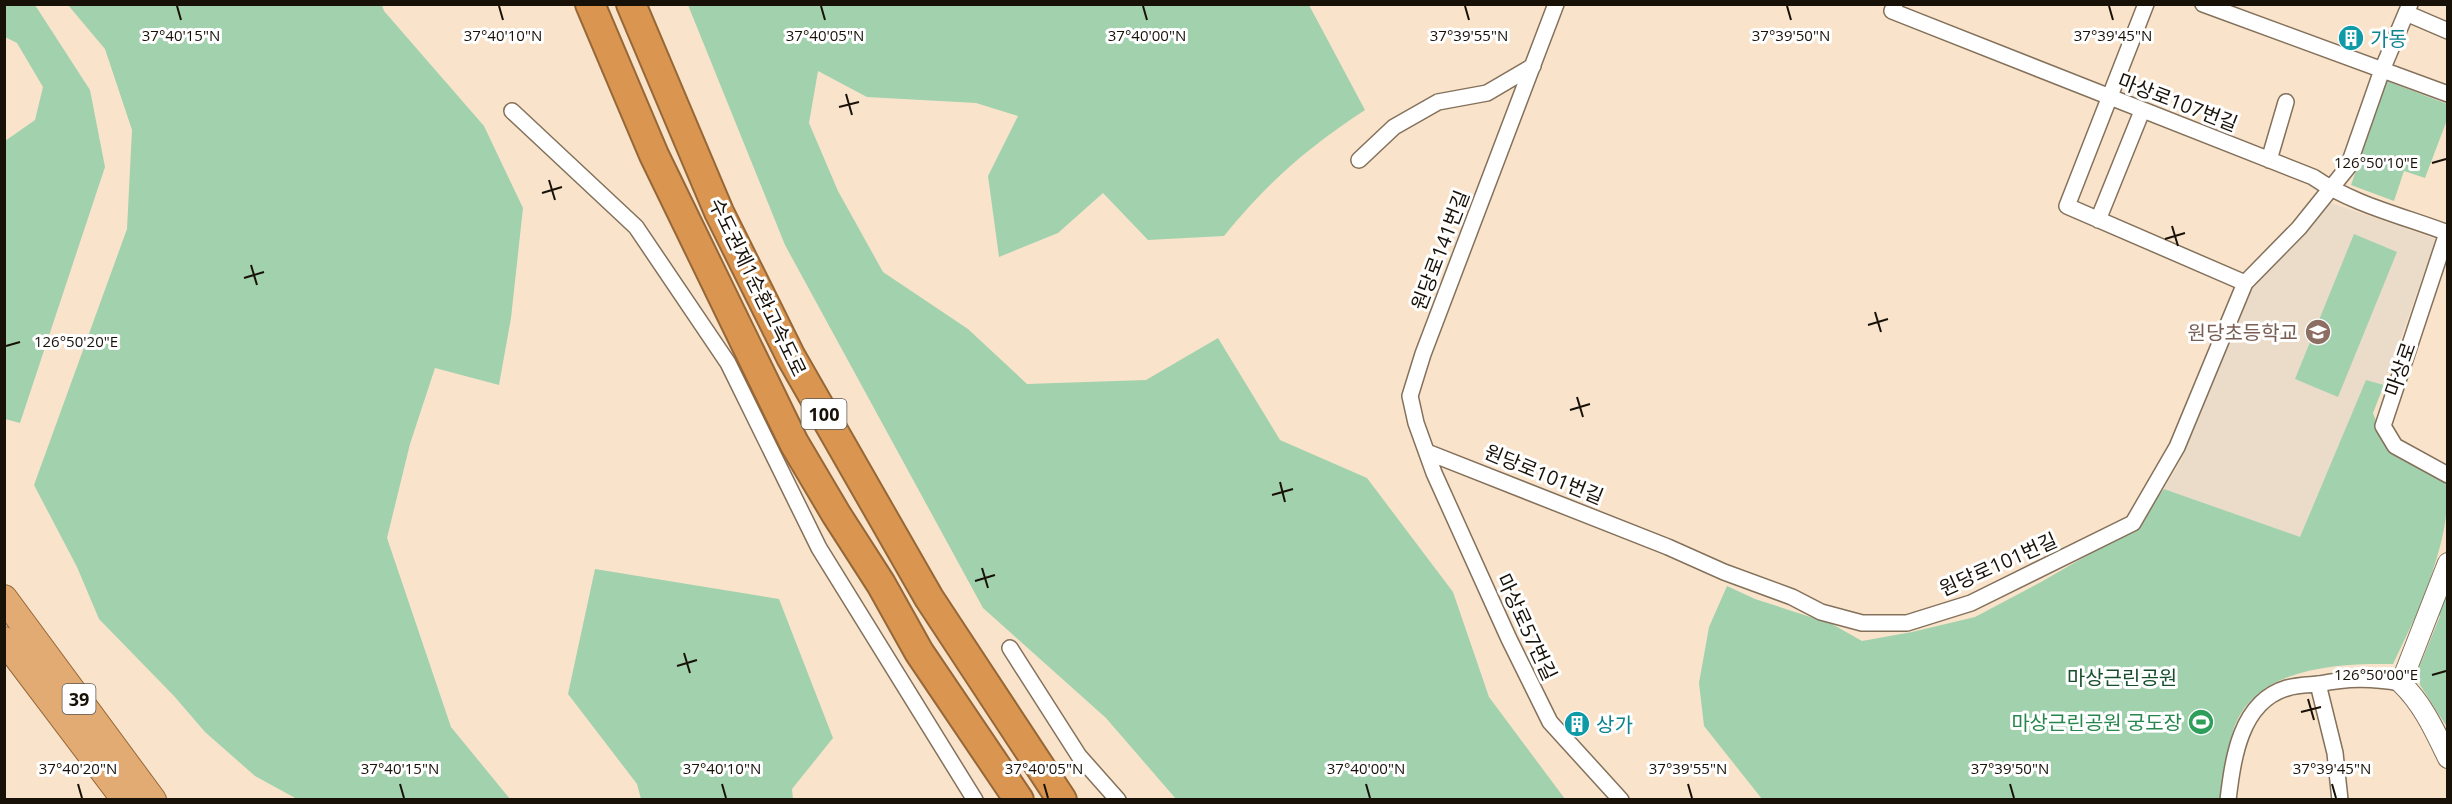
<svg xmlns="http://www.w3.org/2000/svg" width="2452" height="804" viewBox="0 0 2452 804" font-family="'Open Sans','Noto Sans KR',sans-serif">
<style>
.education{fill:#eadcc9}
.green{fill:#a2d1ae}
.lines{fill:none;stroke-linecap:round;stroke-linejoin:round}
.minor-casing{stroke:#84715b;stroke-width:18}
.tertiary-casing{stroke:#84715b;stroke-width:22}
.trunk-casing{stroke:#966737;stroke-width:28}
.motorway-casing{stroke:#966737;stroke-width:32}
.minor{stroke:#fff;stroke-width:15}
.tertiary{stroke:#fff;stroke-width:20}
.trunk{stroke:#e2ab73;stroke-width:26}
.motorway{stroke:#da9650;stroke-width:28}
.ticks{fill:none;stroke:#181108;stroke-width:2}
.labels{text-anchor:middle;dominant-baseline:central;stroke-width:6;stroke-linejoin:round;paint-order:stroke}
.shield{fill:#fff;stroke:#5d5852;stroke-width:1.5}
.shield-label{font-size:18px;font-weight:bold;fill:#181108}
.culture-label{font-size:20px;fill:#0d838f;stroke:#fff;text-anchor:start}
.street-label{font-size:20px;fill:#181108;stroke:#fff}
.education-label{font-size:20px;fill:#785e54;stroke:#fff;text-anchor:end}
.park-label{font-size:20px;fill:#164e2c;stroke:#fff}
.leisure-label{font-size:20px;fill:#27864d;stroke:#fff;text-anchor:end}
.ticks-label{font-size:15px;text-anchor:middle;fill:#181108;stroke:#fff;stroke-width:6;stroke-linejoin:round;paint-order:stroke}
</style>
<rect width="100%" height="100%" fill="#f9e4cb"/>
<!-- education -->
<path class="education" d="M 2331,203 L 2436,239 L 2384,385 L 2366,380 L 2300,538 L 2164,489 L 2181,460 L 2254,284 Z"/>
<!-- green -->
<path class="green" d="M 5,4 L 35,5 L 90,90 L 105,167 L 20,423 L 5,419 L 5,141 L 35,120 L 43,87 L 17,43 L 5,37 Z
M 68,5 L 382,5 L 384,11 L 484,126 L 523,208 L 511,318 L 499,385 L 435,368 L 410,444 L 387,538 L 451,727 L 510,799 L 297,799 L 255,776 L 205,732 L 174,696 L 99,619 L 77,567 L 34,485 L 127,229 L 132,130 L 105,49 Z
M 688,5 L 1309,5 L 1365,110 C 1306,149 1269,181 1224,236 L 1148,240 L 1103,193 L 1058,233 L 999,257 L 988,176 L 1018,116 L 976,103 L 867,97 L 818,71 L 809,123 L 838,191 L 883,272 L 968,329 L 1027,384 L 1146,380 L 1218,338 L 1280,440 L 1367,478 L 1453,592 L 1489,697 L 1565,799 L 1176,799 L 1106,718 L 983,608 L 785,245 Z
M 2387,81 L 2447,104 L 2447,120 L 2425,178 L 2404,171 L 2394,201 L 2351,185 Z
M 2354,234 L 2397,252 L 2338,397 L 2295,379 Z
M 2366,380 L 2384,385 L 2373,413 L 2379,429 L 2445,479 C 2452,517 2438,554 2427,589 L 2447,597 L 2447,727 L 2420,685 L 2418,670 L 2440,616 L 2420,607 L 2393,664 C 2338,663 2253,667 2233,731 C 2226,753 2225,776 2223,799 L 1762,799 L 1704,726 L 1699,683 L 1709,627 L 1727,586 L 1755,599 L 1832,624 L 1862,641 L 1912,632 L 1975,617 L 2041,582 L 2133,529 L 2164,489 L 2300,537 Z
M 595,569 L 779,599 L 833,738 L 792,789 L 793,799 L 641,799 L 637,784 L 568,694 Z"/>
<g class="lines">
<!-- minor casing -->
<g class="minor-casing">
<path id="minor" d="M 1556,4 L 1423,354 L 1410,396 L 1416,423 L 1434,473 L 1509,639 L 1550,722 L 1621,800
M 1895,4 L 1892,11 L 2313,177 C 2352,204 2403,216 2448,233
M 2146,4 L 2067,206 L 2245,283
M 2203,4 L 2448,94
M 2406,13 L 2448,31
M 512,111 L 636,227 L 728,363 L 819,548 L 975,800
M 1359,160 L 1394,127 L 1438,102 L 1487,93 L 1533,66
M 2269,160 L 2286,102
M 2098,220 L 2142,111
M 2447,233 L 2383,426 L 2395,446 L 2448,475
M 1427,452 L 1668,547 L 1724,572 L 1792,597 L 1821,612 L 1862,623 L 1907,623 L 1971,603 L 2133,523 L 2177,447 L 2245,283 L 2299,228 L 2348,167 L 2382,70 L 2410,4
M 1010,648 L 1079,756 L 1118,800
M 2318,684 L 2335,753 L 2340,800
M 2228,800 C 2233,759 2240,702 2287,688 C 2297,685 2308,685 2319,684 C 2348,678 2371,678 2401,683"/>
</g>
<!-- tertiary casing -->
<g class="tertiary-casing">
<path id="tertiary" d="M 2448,563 L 2401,683 C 2423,704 2435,731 2448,758"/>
</g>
<!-- trunk casing -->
<g class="trunk-casing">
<path id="trunk" d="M 4,598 L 153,800
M 4,640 L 125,800"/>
</g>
<!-- motorway casing -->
<g class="motorway-casing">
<path id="motorway" d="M 590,4 L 654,155 L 794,443 L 836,514 L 881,584 L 919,652 L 1019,800
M 631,4 L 719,212 L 791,357 L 929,598 L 1062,800"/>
</g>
<!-- minor -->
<use href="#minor" class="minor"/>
<!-- tertiary -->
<use href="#tertiary" class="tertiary"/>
<!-- trunk -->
<use href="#trunk" class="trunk"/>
<!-- motorway -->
<use href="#motorway" class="motorway"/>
</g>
<!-- ticks -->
<path class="ticks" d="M 177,6 L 181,20M 499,6 L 503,20M 821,6 L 825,20M 1143,6 L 1147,20M 1465,6 L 1469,20M 1787,6 L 1791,20M 2109,6 L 2113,20M 846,94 L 852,115M 839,107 L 859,102M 2432,163 L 2446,159M 549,180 L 555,200M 542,193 L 562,187M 2172,226 L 2178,246M 2165,239 L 2185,233M 251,265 L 257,285M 244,278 L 264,272M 1875,312 L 1881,332M 1868,325 L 1888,319M 6,346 L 20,342M 1577,397 L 1583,417M 1570,410 L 1590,404M 1280,482 L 1285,502M 1272,495 L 1293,489M 982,568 L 988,588M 975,581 L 995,575M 684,653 L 690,673M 677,666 L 697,660M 2432,675 L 2446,671M 2308,699 L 2314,720M 2301,712 L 2321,707M 78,784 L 82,798M 400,784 L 404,798M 722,784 L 726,798M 1044,784 L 1048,798M 1366,784 L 1370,798M 1688,784 L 1692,798M 2010,784 L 2014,798M 2332,784 L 2336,798"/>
<!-- icons -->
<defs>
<g id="building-disc" transform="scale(1.35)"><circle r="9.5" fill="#0f9aa8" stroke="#fff"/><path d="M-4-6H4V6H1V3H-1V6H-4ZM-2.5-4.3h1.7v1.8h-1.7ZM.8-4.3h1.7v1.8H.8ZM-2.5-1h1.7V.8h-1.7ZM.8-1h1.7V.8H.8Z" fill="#fff"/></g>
<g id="school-disc" transform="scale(1.35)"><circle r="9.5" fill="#8d6e63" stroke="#fff"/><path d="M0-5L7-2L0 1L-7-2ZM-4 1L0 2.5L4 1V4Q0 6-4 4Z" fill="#fff"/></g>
<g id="stadium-disc" transform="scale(1.35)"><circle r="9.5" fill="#2e9e5b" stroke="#fff"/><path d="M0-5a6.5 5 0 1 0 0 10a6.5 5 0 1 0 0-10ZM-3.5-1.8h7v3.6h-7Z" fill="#fff"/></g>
</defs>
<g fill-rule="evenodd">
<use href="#building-disc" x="2351" y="38"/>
<use href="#school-disc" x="2318" y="332"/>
<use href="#stadium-disc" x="2201" y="722"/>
<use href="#building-disc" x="1577" y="724"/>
</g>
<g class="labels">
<!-- shield labels -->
<g class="shield">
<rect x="801.5" y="399" width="45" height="30" rx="4.5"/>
<rect x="62.5" y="684" width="33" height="30" rx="4.5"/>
</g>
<g class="shield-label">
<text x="824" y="414">100</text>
<text x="79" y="699">39</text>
</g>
<!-- culture labels -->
<g class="culture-label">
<text x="2370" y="38">가동</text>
<text x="1596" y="724">상가</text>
</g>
<!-- street labels -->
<g class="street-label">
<text transform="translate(2178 102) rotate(21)">마상로107번길</text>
<text transform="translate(1440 250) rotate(-69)">원당로141번길</text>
<text transform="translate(758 287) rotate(64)">수도권제1순환고속도로</text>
<text transform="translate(2400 369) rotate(-71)">마상로</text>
<text transform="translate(1544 474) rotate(22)">원당로101번길</text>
<text transform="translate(1998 564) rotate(-24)">원당로101번길</text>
<text transform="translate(1527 627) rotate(65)">마상로57번길</text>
</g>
<!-- education labels -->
<g class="education-label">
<text x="2298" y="332">원당초등학교</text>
</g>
<!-- park labels -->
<g class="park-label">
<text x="2122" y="677">마상근린공원</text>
</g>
<!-- leisure labels -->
<g class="leisure-label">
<text x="2182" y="722">마상근린공원 궁도장</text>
</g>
</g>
<g class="ticks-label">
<text x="181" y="41">37°40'15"N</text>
<text x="503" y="41">37°40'10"N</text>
<text x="825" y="41">37°40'05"N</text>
<text x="1147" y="41">37°40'00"N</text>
<text x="1469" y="41">37°39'55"N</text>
<text x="1791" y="41">37°39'50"N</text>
<text x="2113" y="41">37°39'45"N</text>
<text x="2376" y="168">126°50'10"E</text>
<text x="76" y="347">126°50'20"E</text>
<text x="2376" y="680">126°50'00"E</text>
<text x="78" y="774">37°40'20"N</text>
<text x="400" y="774">37°40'15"N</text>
<text x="722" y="774">37°40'10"N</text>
<text x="1044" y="774">37°40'05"N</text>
<text x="1366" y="774">37°40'00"N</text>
<text x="1688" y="774">37°39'55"N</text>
<text x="2010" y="774">37°39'50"N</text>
<text x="2332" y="774">37°39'45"N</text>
</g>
<!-- border -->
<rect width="2452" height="804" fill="none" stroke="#181108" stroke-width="12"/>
</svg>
